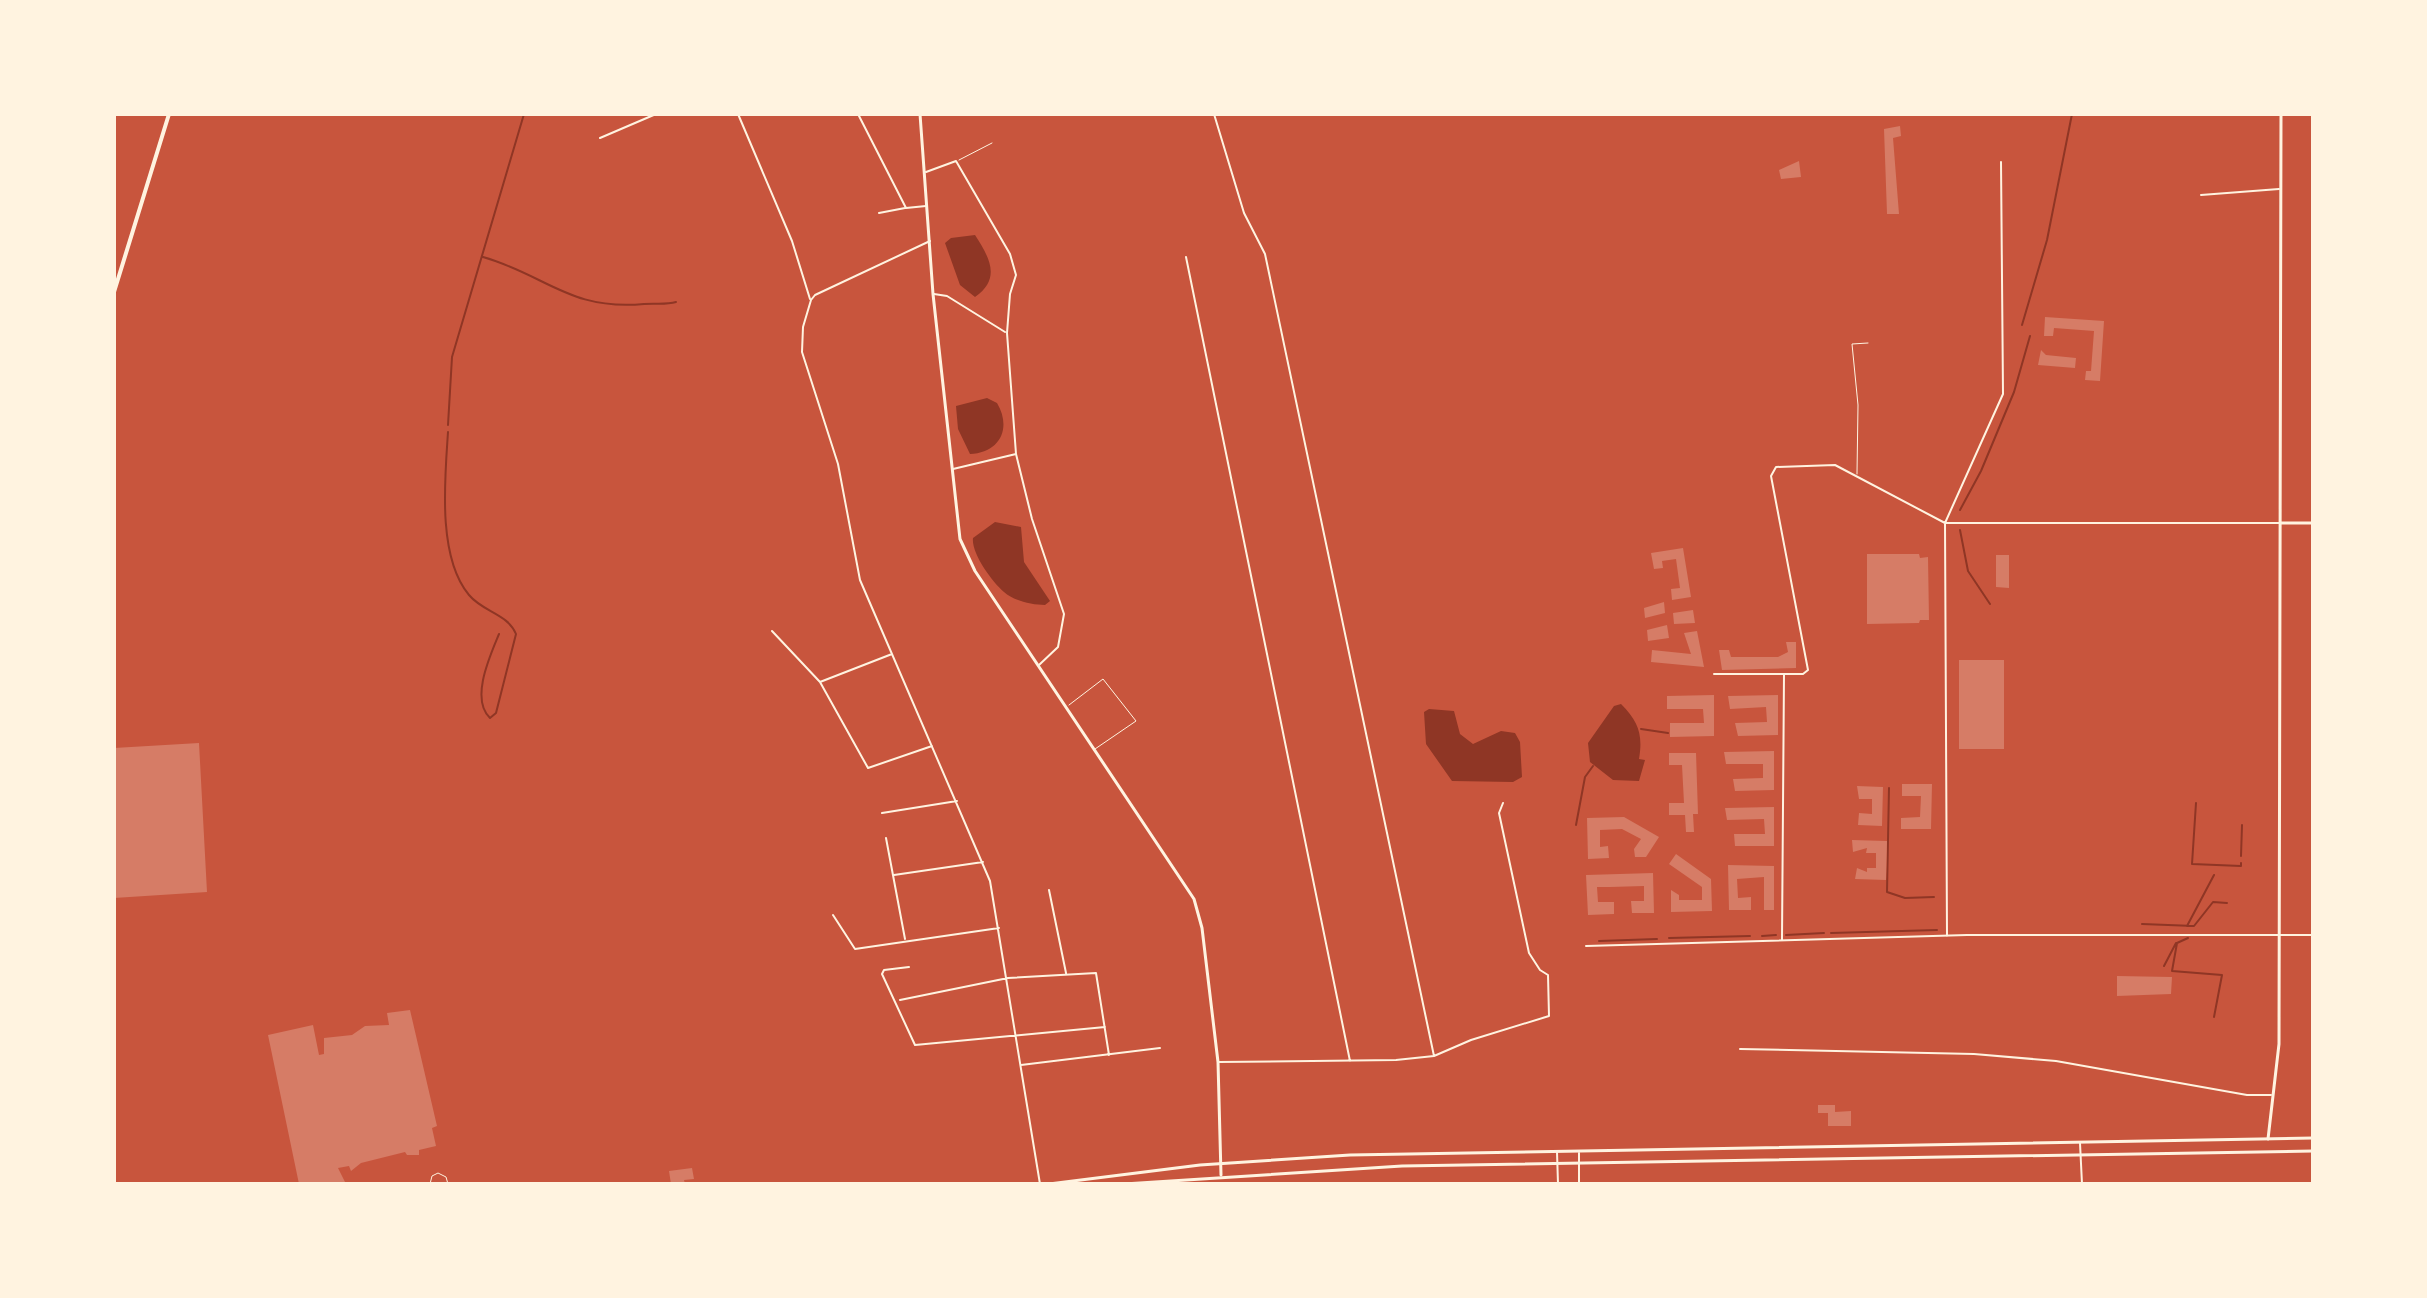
<svg xmlns="http://www.w3.org/2000/svg" width="2427" height="1298" viewBox="0 0 2427 1298" font-family="Literata,serif">
<style>
.water{fill:#8f3625}
.lines{fill:none;stroke-linecap:round;stroke-linejoin:round}
.stream{stroke:#8f3625;stroke-width:2}
.building{fill:#d67c66}
.service{stroke:#fff3e0;stroke-width:1}
.minor{stroke:#fff3e0;stroke-width:2}
.tertiary{stroke:#fff3e0;stroke-width:3}
.primary{stroke:#fff3e0;stroke-width:3}
.trunk{stroke:#fff3e0;stroke-width:4}
</style>
<rect width="100%" height="100%" fill="#c8553d"/>
<!-- water -->
<path class="water" d="M 975,235 C 989,257 1002,278 975,297 L 960,285 L 945,243 L 951,238 Z
M 987,398 L 997,403 C 1012,428 1000,453 970,454 L 958,429 L 956,406 Z
M 995,522 L 1021,527 L 1024,562 L 1050,601 L 1045,605 C 1032,605 1014,601 1004,592 C 992,582 971,553 973,538 Z
M 1621,704 C 1639,722 1643,735 1639,759 L 1645,760 L 1639,781 L 1613,780 L 1590,762 L 1588,743 L 1614,706 Z
M 1429,709 L 1454,711 L 1460,734 L 1473,744 L 1501,731 L 1515,733 L 1520,742 L 1522,777 L 1513,782 L 1452,781 L 1426,744 L 1424,712 Z"/>
<g class="lines">
<!-- stream -->
<path class="stream" d="M 483,257 C 546,275 570,311 644,304 C 655,303 666,305 676,302
M 2022,325 L 2047,240 L 2072,114
M 448,425 L 452,357 L 524,114
M 448,432 C 445,478 437,557 469,595 C 483,612 508,614 516,634 L 496,713 L 490,718 C 470,699 490,656 499,634
M 1960,510 L 1981,471 L 2014,392 L 2030,336
M 1960,530 L 1968,571 L 1990,604
M 1641,729 L 1668,733
M 1889,788 L 1887,892 L 1905,898 L 1934,897
M 2196,803 L 2192,864 L 2241,866 L 2241,863
M 1576,825 L 1585,777 L 1593,766
M 2241,856 L 2242,825
M 2142,924 L 2194,926 L 2213,902 L 2227,903
M 2187,926 L 2214,875
M 1831,933 L 1937,930
M 1786,935 L 1824,933
M 1762,936 L 1776,935
M 1669,938 L 1750,936
M 2188,938 L 2177,943 L 2172,971 L 2222,975 L 2214,1017
M 1599,941 L 1657,939
M 2164,966 L 2176,943"/>
</g>
<!-- building -->
<path class="building" d="M 1900,126 L 1901,136 L 1893,138 L 1899,214 L 1887,214 L 1884,129 Z
M 1799,161 L 1801,177 L 1781,179 L 1779,170 Z
M 2045,317 L 2104,321 L 2100,381 L 2085,380 L 2086,371 L 2091,371 L 2094,331 L 2054,328 L 2053,336 L 2044,336 Z
M 2041,350 L 2046,355 L 2076,358 L 2075,368 L 2038,365 Z
M 1683,548 L 1691,597 L 1672,600 L 1671,589 L 1680,588 L 1676,559 L 1662,561 L 1663,568 L 1654,569 L 1651,553 Z
M 1867,554 L 1919,554 L 1920,558 L 1928,557 L 1929,620 L 1920,620 L 1919,623 L 1867,624 Z
M 1996,555 L 2009,555 L 2009,588 L 1996,587 Z
M 1664,602 L 1665,613 L 1645,618 L 1644,608 Z
M 1693,610 L 1695,623 L 1674,624 L 1673,613 Z
M 1667,625 L 1669,638 L 1648,641 L 1647,630 Z
M 1697,631 L 1704,667 L 1651,662 L 1652,650 L 1691,654 L 1684,633 Z
M 1786,642 L 1796,642 L 1796,668 L 1722,670 L 1719,650 L 1729,650 L 1731,657 L 1778,657 L 1788,652 Z
M 1959,660 L 2004,660 L 2004,749 L 1959,749 Z
M 1714,695 L 1714,736 L 1670,737 L 1670,723 L 1704,723 L 1703,709 L 1667,709 L 1667,696 Z
M 1778,695 L 1778,735 L 1738,736 L 1735,723 L 1767,722 L 1766,707 L 1730,709 L 1728,696 Z
M 199,743 L 207,892 L 114,898 L 114,748 Z
M 1774,751 L 1774,790 L 1735,791 L 1733,779 L 1763,778 L 1763,764 L 1726,764 L 1724,752 Z
M 1669,753 L 1696,753 L 1698,814 L 1693,814 L 1694,832 L 1686,832 L 1685,815 L 1669,815 L 1669,803 L 1684,803 L 1682,765 L 1669,765 Z
M 1902,784 L 1932,784 L 1931,829 L 1901,829 L 1901,818 L 1920,817 L 1921,796 L 1902,796 Z
M 1857,786 L 1883,787 L 1882,826 L 1858,825 L 1859,813 L 1872,814 L 1872,799 L 1859,799 Z
M 1774,807 L 1774,846 L 1735,846 L 1734,834 L 1765,834 L 1764,819 L 1727,820 L 1725,808 Z
M 1624,817 L 1659,837 L 1646,857 L 1635,857 L 1634,849 L 1641,839 L 1622,829 L 1600,830 L 1600,847 L 1608,846 L 1609,858 L 1588,859 L 1587,818 Z
M 1852,840 L 1887,841 L 1886,880 L 1855,879 L 1857,868 L 1867,872 L 1867,868 L 1876,868 L 1876,853 L 1866,853 L 1867,848 L 1853,852 Z
M 1676,854 L 1711,879 L 1712,911 L 1671,912 L 1671,890 L 1679,895 L 1679,900 L 1702,900 L 1702,887 L 1669,864 Z
M 1728,865 L 1774,866 L 1774,910 L 1764,910 L 1764,877 L 1737,879 L 1738,898 L 1751,897 L 1751,910 L 1729,910 Z
M 1653,873 L 1654,913 L 1632,913 L 1631,901 L 1644,901 L 1644,886 L 1610,887 L 1597,887 L 1598,902 L 1614,902 L 1614,914 L 1588,915 L 1586,875 Z
M 2117,976 L 2172,977 L 2171,994 L 2117,996 Z
M 410,1010 L 437,1126 L 432,1128 L 436,1146 L 419,1150 L 419,1155 L 407,1155 L 405,1152 L 361,1163 L 351,1171 L 349,1166 L 338,1168 L 346,1184 L 299,1184 L 268,1035 L 313,1025 L 319,1055 L 324,1054 L 324,1038 L 352,1035 L 365,1026 L 389,1025 L 387,1013 Z
M 1818,1105 L 1835,1105 L 1835,1112 L 1851,1111 L 1851,1126 L 1828,1126 L 1828,1113 L 1818,1113 Z
M 692,1168 L 694,1179 L 684,1180 L 685,1184 L 671,1184 L 669,1171 Z"/>
<g class="lines">
<!-- service -->
<path class="service" d="M 959,160 L 992,143
M 1857,474 L 1858,405 L 1852,344 L 1868,343
M 1069,705 L 1103,679 L 1136,721 L 1095,749
M 430,1184 L 432,1176 L 438,1173 L 446,1177 L 448,1184"/>
<!-- minor -->
<path class="minor" d="M 738,114 L 792,241 L 810,299
M 858,114 L 906,208 L 926,206
M 1214,114 L 1244,213 L 1265,254 L 1434,1056
M 600,138 L 656,114
M 926,172 L 956,161 L 1010,254 L 1016,275 L 1010,294 L 1007,333 L 1016,454 L 1032,519 L 1064,614 L 1058,647 L 1039,665
M 2201,195 L 2279,189
M 879,213 L 905,208
M 930,241 L 815,295 L 811,300 L 803,327 L 802,352 L 838,464 L 860,580 L 990,881 L 1040,1184
M 1186,257 L 1350,1061
M 934,294 L 947,296 L 1005,332
M 953,469 L 1016,454
M 772,631 L 820,682 L 868,768 L 932,746
M 1714,674 L 1803,674 L 1808,670 L 1771,476 L 1776,467 L 1835,465 L 1945,523 L 2279,523
M 820,682 L 892,654
M 2313,774 L 2313,784
M 882,813 L 957,801
M 886,838 L 905,939
M 894,875 L 983,862
M 1049,890 L 1066,973
M 833,915 L 855,949 L 999,928
M 1947,936 L 1945,523 L 2003,394 L 2001,162
M 1782,939 L 1784,674
M 1586,946 L 1967,935 L 2313,935
M 909,967 L 884,970 L 882,974 L 915,1045 L 1105,1027
M 900,1000 L 1008,978 L 1096,973 L 1109,1055
M 1740,1049 L 1974,1054 L 2056,1061 L 2247,1095 L 2271,1095
M 1219,1062 L 1396,1060 L 1434,1056 L 1471,1040 L 1549,1016 L 1548,975 L 1540,970 L 1529,953 L 1499,813 L 1503,803
M 1021,1065 L 1160,1048
M 2080,1143 L 2082,1184
M 1557,1152 L 1558,1184
M 1579,1153 L 1579,1184"/>
<!-- tertiary -->
<path class="tertiary" d="M 920,114 L 933,294 L 960,539 L 975,571 L 1194,899 L 1202,928 L 1218,1062 L 1221,1175
M 2280,523 L 2313,523
M 2268,1139 L 2279,1044 L 2281,114"/>
<!-- primary -->
<path class="primary" d="M 1049,1184 L 1200,1165 L 1350,1155 L 2313,1138
M 1124,1184 L 1402,1166 L 2313,1151"/>
<!-- trunk -->
<path class="trunk" d="M 114,292 L 169,114"/>
</g>
<!-- border -->
<rect width="2427" height="1298" fill="none" stroke="#fff3e0" stroke-width="232"/>
</svg>
